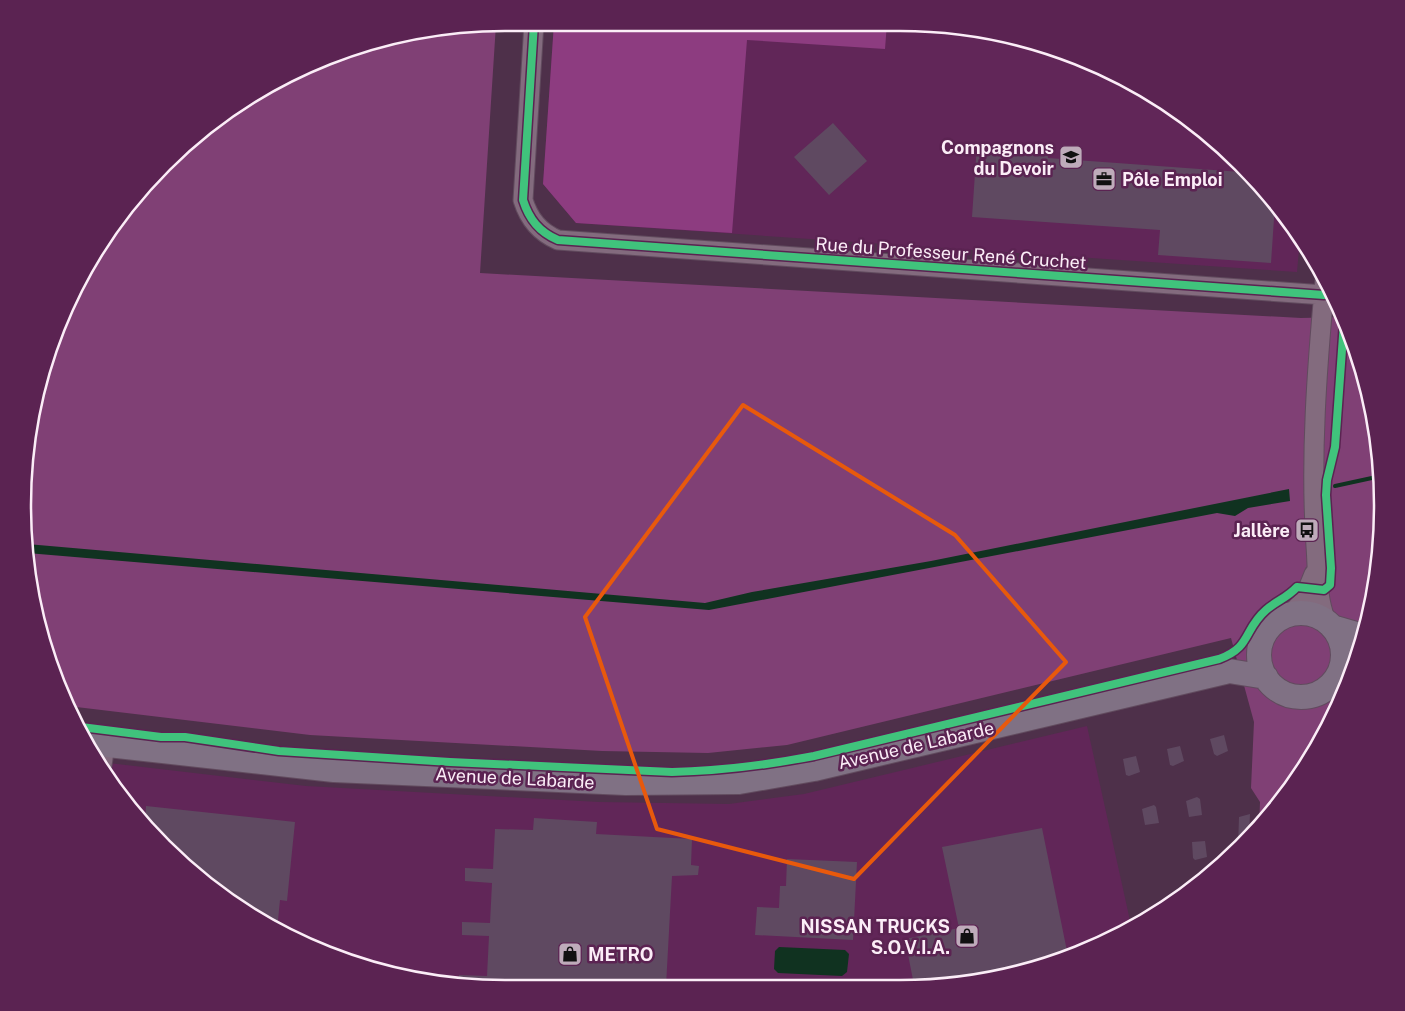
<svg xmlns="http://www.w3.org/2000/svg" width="1405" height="1011" viewBox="0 0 1405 1011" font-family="'Public Sans',sans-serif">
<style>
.built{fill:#612658}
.green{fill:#804075}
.forest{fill:#8d3c80}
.water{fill:#103220}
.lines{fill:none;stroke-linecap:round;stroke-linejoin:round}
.stream{stroke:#103220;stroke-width:4}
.building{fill:#5f4961}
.minor-casing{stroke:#614b5e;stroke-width:21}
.major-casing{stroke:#614b5e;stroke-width:26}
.minor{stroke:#836b7e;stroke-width:19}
.major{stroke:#807184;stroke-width:24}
.cycleway-casing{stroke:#5b2352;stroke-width:11}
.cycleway{stroke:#40c37c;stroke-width:8}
.marked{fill:none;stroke:#e8590c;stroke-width:4;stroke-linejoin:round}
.labels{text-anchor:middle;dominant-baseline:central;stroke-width:5;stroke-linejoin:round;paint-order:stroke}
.poi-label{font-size:18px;font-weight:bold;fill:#fbedf7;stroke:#5b2352;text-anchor:end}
.street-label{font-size:18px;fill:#fbedf7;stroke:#5b2352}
.rim{fill:none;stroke:#fbedf7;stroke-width:2.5}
</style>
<rect width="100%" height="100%" fill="#4e304a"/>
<!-- built -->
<path class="built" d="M 554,23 L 900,23 L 1024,39 L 1168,104 L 1283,211 L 1300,239 L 1297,272 L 576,223 L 543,184 Z
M 1087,726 L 1131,925 L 1085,952 L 963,984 L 474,987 L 351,963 L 264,924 L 187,869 L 122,800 L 100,762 L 306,786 L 599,802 L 729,804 L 804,794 Z"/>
<!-- green -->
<path class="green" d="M 496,24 L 480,273 L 1301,318 L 1342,317 L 1366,380 L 1381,474 L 1378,568 L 1357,660 L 1318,747 L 1263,824 L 1259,828 L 1260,802 L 1251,788 L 1254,722 L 1231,638 L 787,745 L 708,753 L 602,751 L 310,735 L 68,706 L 59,690 L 27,568 L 27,442 L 72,292 L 143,187 L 237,104 L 380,39 Z"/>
<!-- forest -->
<path class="forest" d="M 554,23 L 887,23 L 885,49 L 747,40 L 732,233 L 576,223 L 543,184 Z"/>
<!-- water -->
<path class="water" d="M 1289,489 L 1290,501 L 1248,508 L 1235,516 L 1217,513 L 709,610 L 27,553 L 27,544 L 705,603 L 752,592 L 931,561 Z
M 779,947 L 845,950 L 849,954 L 847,972 L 842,976 L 778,973 L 774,969 L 775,951 Z"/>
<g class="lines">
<!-- stream -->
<path class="stream" d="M 1335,486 L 1381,476"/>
</g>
<!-- building -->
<path class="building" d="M 833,123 L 867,161 L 829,195 L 794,157 Z
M 977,144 L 1048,149 L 1048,158 L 1241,172 L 1275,204 L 1271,263 L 1158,255 L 1160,230 L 972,217 Z
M 1224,735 L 1228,751 L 1217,756 L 1214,754 L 1210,739 Z
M 1180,746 L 1184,761 L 1173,766 L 1170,765 L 1167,749 Z
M 1136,756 L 1140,772 L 1129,776 L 1126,775 L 1123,759 Z
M 1197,797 L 1200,799 L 1202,815 L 1189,817 L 1186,801 Z
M 1154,805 L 1156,807 L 1159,823 L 1145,825 L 1142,809 Z
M 146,806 L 295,822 L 287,901 L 280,900 L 277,930 L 264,924 L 187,869 L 145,823 Z
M 1250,814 L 1249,837 L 1238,847 L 1239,817 Z
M 534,818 L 597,822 L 596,834 L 692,839 L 691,865 L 699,866 L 698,875 L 672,876 L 666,986 L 474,987 L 459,984 L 459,975 L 487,976 L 489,936 L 462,935 L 462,922 L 490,923 L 492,883 L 465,881 L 465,868 L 493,869 L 495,829 L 533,830 Z
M 1042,828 L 1068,956 L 935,984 L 914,985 L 905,939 L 959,928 L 942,847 Z
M 1205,841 L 1207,857 L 1195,860 L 1193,858 L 1192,842 Z
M 787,859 L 857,862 L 853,940 L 755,935 L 757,907 L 779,908 L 780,886 L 786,886 Z"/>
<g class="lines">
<!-- minor casing -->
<g class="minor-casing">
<path id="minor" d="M 534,23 L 523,200 C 529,219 539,232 558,240 L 1324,295
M 1325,280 C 1317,368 1310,457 1316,546 C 1318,571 1316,596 1326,621
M 1291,614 L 1303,601 L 1314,574
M 102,765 L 105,745"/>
</g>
<!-- major casing -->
<g class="major-casing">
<path id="major" d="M1259 655a42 42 0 1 1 84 0a42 42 0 1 1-84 0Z
M 1332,627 L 1363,636
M 90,743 L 334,770 L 626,783 L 739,782 L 814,769 L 1229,671 L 1266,677"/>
</g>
<!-- minor -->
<use href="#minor" class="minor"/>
<!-- major -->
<use href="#major" class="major"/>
<!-- cycleway casing -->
<g class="cycleway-casing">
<path id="cycleway" d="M 534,23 L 523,200 C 529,219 539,232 558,240 L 1324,295
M 81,727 L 161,737 L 185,737 L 279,751 L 450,762 L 672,772 C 720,771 767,765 814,756 L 1219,659 C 1252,647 1243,630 1266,610 C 1276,601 1287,598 1297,587 L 1324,590 L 1330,585 L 1331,568 L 1326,495 L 1327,480 L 1335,447 L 1344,322"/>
</g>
<!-- cycleway -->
<use href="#cycleway" class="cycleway"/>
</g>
<!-- marked area -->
<path class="marked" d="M 743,405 L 955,535 L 1066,662 L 854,879 L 657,829 L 585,617 Z"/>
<!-- icons -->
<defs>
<g id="university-square" transform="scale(1.25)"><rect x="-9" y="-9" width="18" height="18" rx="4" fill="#beabba" stroke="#5b2352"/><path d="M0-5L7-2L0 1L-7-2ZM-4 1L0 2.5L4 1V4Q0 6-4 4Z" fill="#111"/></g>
<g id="office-square" transform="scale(1.25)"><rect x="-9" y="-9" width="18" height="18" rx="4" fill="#beabba" stroke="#5b2352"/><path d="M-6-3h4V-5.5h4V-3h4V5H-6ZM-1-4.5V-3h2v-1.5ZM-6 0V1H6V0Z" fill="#111"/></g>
<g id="bus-square" transform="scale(1.25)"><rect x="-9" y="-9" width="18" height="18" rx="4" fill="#beabba" stroke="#5b2352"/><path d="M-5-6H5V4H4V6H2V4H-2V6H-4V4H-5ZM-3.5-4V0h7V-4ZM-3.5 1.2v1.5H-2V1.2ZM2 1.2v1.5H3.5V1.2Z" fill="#111"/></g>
<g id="shop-square" transform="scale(1.25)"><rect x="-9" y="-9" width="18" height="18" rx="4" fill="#beabba" stroke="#5b2352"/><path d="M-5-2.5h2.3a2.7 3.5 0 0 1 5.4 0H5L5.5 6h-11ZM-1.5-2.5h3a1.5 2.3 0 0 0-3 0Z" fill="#111"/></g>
</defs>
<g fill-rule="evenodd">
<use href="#university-square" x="1071" y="157"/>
<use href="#office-square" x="1104" y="179"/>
<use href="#bus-square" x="1307" y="530"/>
<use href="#shop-square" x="967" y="936"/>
<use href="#shop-square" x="570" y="954"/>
</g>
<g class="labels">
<!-- poi labels -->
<g class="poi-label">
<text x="1054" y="147">Compagnons<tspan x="1054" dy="21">du Devoir</tspan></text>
<text x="1122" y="179" text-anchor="start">Pôle Emploi</text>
<text x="1290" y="530">Jallère</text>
<text x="950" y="926">NISSAN TRUCKS<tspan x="950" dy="21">S.O.V.I.A.</tspan></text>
<text x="588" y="954" text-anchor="start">METRO</text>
</g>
<!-- street labels -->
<g class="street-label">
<text transform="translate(951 253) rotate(4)">Rue du Professeur René Cruchet</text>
<text transform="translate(916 745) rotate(-13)">Avenue de Labarde</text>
<text transform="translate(515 778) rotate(3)">Avenue de Labarde</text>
</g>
</g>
<!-- crop -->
<path d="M0 0H1405V1011H0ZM505 31H900A474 474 0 0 1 1374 505V506A474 474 0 0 1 900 980H505A474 474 0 0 1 31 506V505A474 474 0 0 1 505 31Z" fill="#5b2352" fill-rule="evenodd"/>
<path class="rim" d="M505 31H900A474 474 0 0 1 1374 505V506A474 474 0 0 1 900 980H505A474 474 0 0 1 31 506V505A474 474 0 0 1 505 31Z"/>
</svg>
